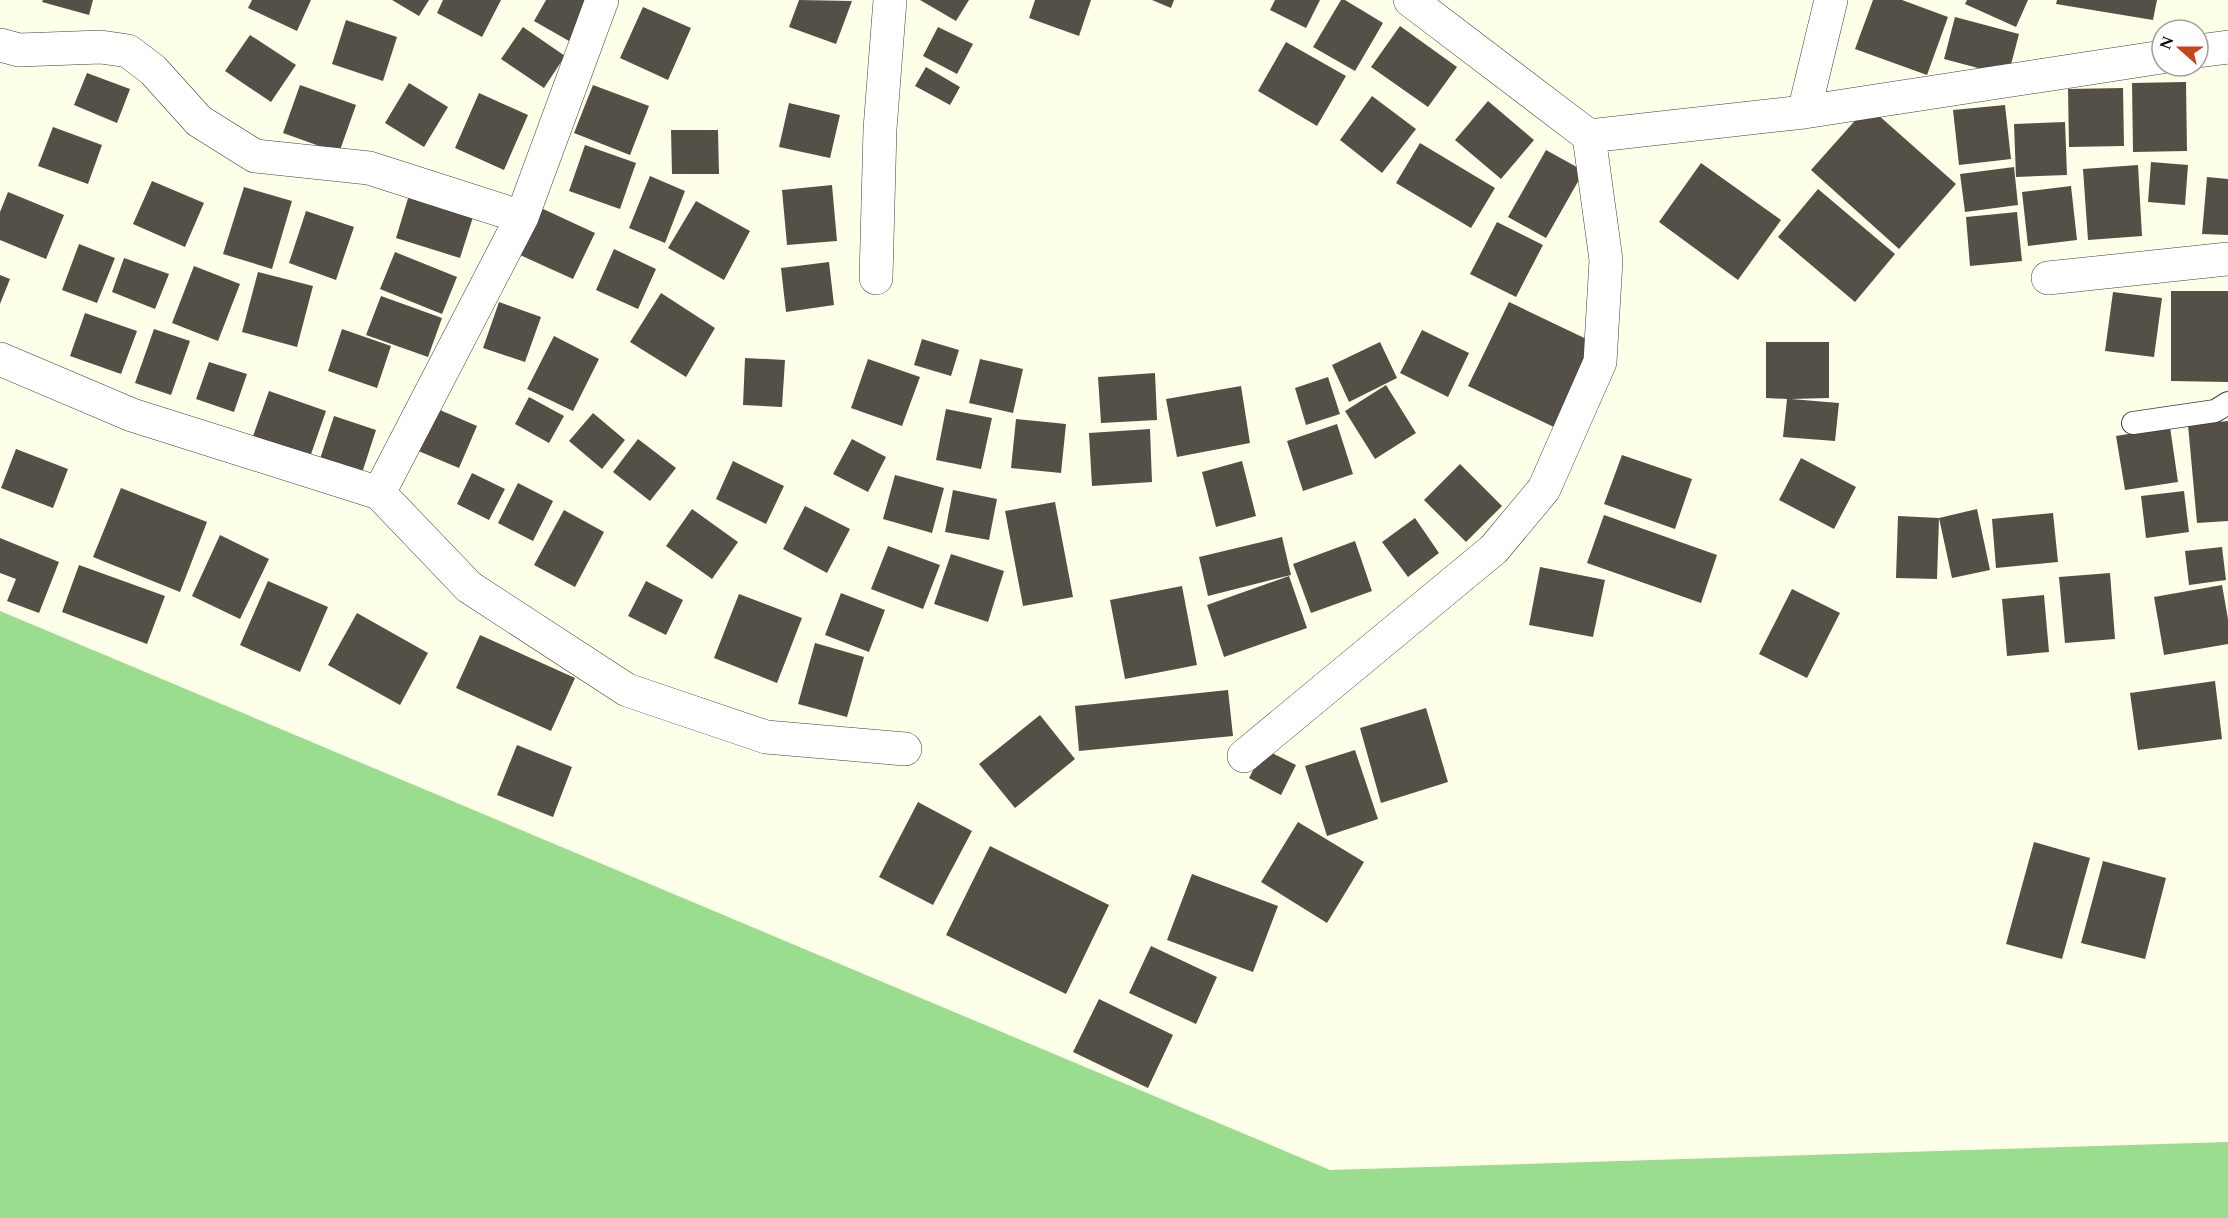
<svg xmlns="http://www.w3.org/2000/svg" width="2228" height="1218" viewBox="0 0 2228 1218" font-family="Spectral,serif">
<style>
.forest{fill:#9add8f}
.building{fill:#545047}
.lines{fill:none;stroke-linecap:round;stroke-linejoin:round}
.service-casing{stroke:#3e3e3e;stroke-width:24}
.minor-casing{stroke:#3e3e3e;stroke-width:34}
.service{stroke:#fff;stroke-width:22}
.minor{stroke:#fff;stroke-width:33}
</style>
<rect width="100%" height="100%" fill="#fdffe9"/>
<!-- forest -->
<path class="forest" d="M 0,611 L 1330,1170 L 2228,1142 L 2228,1218 L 0,1218 Z"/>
<!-- building -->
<path class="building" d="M 43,0 L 93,0 L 89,15 L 42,2 Z
M 252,0 L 311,0 L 297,31 L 248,8 Z
M 392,0 L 429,0 L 419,16 Z
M 443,0 L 501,0 L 482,37 L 437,13 Z
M 546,0 L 593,0 L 569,41 L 534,21 Z
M 799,0 L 852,1 L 836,44 L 789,27 Z
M 920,0 L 969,0 L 956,21 Z
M 1035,0 L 1091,0 L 1079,36 L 1029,18 Z
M 1152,0 L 1174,0 L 1171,8 Z
M 1275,0 L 1320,0 L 1306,28 L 1270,10 Z
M 1341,0 L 1345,0 L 1383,23 L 1355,71 L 1313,47 Z
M 1873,0 L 1902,0 L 1948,17 L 1927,75 L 1855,49 Z
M 1967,0 L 2028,0 L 2016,27 L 1965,4 Z
M 2057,0 L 2157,0 L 2153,20 L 2056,4 Z
M 643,7 L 691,28 L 668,80 L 620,58 Z
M 1955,17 L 2019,34 L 2008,76 L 1944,59 Z
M 346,20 L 397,37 L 383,81 L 332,64 Z
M 1400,26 L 1457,67 L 1428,107 L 1371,67 Z
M 523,27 L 565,56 L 544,88 L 501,59 Z
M 938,27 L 973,44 L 957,74 L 923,56 Z
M 250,35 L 296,65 L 271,102 L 225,71 Z
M 1286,42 L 1346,76 L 1317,126 L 1258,91 Z
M 926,67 L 960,87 L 950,105 L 915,86 Z
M 87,73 L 130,89 L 117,123 L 74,105 Z
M 2186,82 L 2187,151 L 2133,152 L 2132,83 Z
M 409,83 L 448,107 L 424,147 L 385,123 Z
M 300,85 L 356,105 L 339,153 L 283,133 Z
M 593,85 L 649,106 L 630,155 L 574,133 Z
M 2123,88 L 2124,146 L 2069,147 L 2068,89 Z
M 479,93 L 528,115 L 504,170 L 455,148 Z
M 1372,96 L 1416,129 L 1382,173 L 1340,140 Z
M 1488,101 L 1534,140 L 1501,179 L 1455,140 Z
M 789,103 L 840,115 L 830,158 L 779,147 Z
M 2005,105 L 2011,159 L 1959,165 L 1953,110 Z
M 1868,106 L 1956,184 L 1899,249 L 1811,170 Z
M 2065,122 L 2067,175 L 2016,177 L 2014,124 Z
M 53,127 L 102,145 L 88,184 L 38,166 Z
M 671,130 L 718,130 L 719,174 L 672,174 Z
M 1420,143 L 1495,188 L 1471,228 L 1396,183 Z
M 585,145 L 636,163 L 620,209 L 569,191 Z
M 1546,150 L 1584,171 L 1546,238 L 1508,217 Z
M 2151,162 L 2188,165 L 2185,205 L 2148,202 Z
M 1701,163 L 1781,220 L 1738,280 L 1659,222 Z
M 2138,165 L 2142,236 L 2088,240 L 2083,169 Z
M 2014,167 L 2018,205 L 1965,212 L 1960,174 Z
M 650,176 L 685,191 L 665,243 L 629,228 Z
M 2207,177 L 2228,179 L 2228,235 L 2202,234 Z
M 152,181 L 204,203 L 185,247 L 133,224 Z
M 832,185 L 837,241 L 787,245 L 782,190 Z
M 2071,186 L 2077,240 L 2028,246 L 2022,192 Z
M 244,187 L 292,201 L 272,269 L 223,254 Z
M 1818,189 L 1895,254 L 1855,302 L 1778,237 Z
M 8,192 L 64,215 L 46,259 L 0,240 L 0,212 Z
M 409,195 L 474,214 L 460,258 L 396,238 Z
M 696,201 L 750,231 L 724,280 L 668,248 Z
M 541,208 L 595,233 L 573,279 L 520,255 Z
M 306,211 L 354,227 L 336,280 L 289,263 Z
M 2017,212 L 2022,261 L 1970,266 L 1966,217 Z
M 1497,222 L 1543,245 L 1516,297 L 1470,274 Z
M 79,244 L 115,258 L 97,303 L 62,290 Z
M 614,249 L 656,269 L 638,309 L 596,290 Z
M 395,252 L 457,277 L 442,314 L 380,289 Z
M 124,258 L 169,274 L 155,309 L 112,292 Z
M 829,262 L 834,305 L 786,312 L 781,268 Z
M 194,266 L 240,284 L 218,341 L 172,323 Z
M 258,272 L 313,286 L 297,347 L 242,332 Z
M 0,275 L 10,279 L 0,304 Z
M 2171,291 L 2228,291 L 2228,382 L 2171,381 Z
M 2113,292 L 2162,298 L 2154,357 L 2105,351 Z
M 661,293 L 715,328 L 686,377 L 630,342 Z
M 381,296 L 442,318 L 428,357 L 366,335 Z
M 499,302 L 541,317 L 525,362 L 483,348 Z
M 1509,302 L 1599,345 L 1558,429 L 1468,386 Z
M 85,313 L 137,331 L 121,374 L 70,356 Z
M 154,329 L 190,341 L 171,395 L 135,383 Z
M 342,329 L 391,346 L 377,388 L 328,371 Z
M 1422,330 L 1469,353 L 1448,397 L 1400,373 Z
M 554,336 L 599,359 L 573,411 L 527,389 Z
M 922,339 L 959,350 L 951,376 L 914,365 Z
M 1380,342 L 1397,378 L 1349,402 L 1332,365 Z
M 1766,342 L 1829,342 L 1829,398 L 1791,399 L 1839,403 L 1835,441 L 1783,437 L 1787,399 L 1766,398 Z
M 745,358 L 785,360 L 782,407 L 743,405 Z
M 868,359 L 920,377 L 902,426 L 851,408 Z
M 980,359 L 1023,369 L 1013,413 L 969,403 Z
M 209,362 L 247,374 L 234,412 L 196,399 Z
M 1155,373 L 1157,420 L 1101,423 L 1098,377 Z
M 1328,377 L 1340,414 L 1306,425 L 1295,388 Z
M 1386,385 L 1416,433 L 1375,459 L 1345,411 Z
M 1241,386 L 1250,443 L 1177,457 L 1166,399 Z
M 269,391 L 326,411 L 309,460 L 252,439 Z
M 529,397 L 564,416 L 549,443 L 515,424 Z
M 433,407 L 477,426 L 459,468 L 416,450 Z
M 946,409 L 992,418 L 981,469 L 936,460 Z
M 593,413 L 625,440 L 602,469 L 569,441 Z
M 334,416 L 376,430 L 362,473 L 320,459 Z
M 1016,419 L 1066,424 L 1061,473 L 1011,468 Z
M 2228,421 L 2228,521 L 2197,523 L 2188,425 Z
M 1337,424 L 1353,474 L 1303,491 L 1287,441 Z
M 2170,427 L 2178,482 L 2125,490 L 2116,436 Z
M 1150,429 L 1152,482 L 1092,486 L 1089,433 Z
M 638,439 L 676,468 L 650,501 L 613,472 Z
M 852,439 L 886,457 L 868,492 L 833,474 Z
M 16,449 L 68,469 L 53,508 L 1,488 Z
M 1622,455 L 1692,479 L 1675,529 L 1604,504 Z
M 1801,458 L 1856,487 L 1834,529 L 1779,500 Z
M 733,461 L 784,486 L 766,524 L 716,499 Z
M 1242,461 L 1256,516 L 1216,527 L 1202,472 Z
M 1460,464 L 1502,506 L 1466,542 L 1424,500 Z
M 472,473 L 505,489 L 489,520 L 457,504 Z
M 895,475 L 944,488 L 932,533 L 883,519 Z
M 518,483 L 553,501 L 533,541 L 498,523 Z
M 121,488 L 207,522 L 180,592 L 93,557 Z
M 953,490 L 997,499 L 989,540 L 945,532 Z
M 2184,491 L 2189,532 L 2146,538 L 2141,496 Z
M 1055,502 L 1073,597 L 1023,606 L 1005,511 Z
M 805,506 L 850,529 L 827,573 L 783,549 Z
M 692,509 L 738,542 L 712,579 L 666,546 Z
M 1977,509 L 1990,570 L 1952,578 L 1939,518 L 1937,579 L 1896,578 L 1898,516 L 1939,518 Z
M 564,510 L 604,532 L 575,587 L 534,565 Z
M 2053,513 L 2058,562 L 1996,568 L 1992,519 Z
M 1604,515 L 1717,555 L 1701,603 L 1587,563 Z
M 1415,518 L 1439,553 L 1408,577 L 1382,542 Z
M 220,535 L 269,559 L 240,619 L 192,596 Z
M 1282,537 L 1291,575 L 1208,596 L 1199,557 Z
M 0,538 L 59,562 L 39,613 L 7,601 L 16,579 L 0,573 Z
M 1355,541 L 1372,591 L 1311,613 L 1293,564 Z
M 888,546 L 940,565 L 923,609 L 871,589 Z
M 2222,547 L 2226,580 L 2189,585 L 2185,551 Z
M 951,554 L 1004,571 L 988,622 L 934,604 Z
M 79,565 L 165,596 L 147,644 L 62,612 Z
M 1540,567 L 1605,580 L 1593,637 L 1529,625 Z
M 2110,573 L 2115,639 L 2065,643 L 2059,577 Z
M 1289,576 L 1307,628 L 1224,657 L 1207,605 Z
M 268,581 L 328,607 L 300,672 L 240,645 Z
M 646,581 L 683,600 L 666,635 L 628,616 Z
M 2222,585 L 2228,619 L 2228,644 L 2164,655 L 2154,597 Z
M 1182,586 L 1197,665 L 1125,679 L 1110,600 Z
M 1792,589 L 1840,613 L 1807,678 L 1759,654 Z
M 841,593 L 885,610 L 869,652 L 825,635 Z
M 739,594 L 802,618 L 777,683 L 714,658 Z
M 2044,595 L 2049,652 L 2007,656 L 2002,599 Z
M 357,613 L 428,653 L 400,705 L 328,665 Z
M 480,635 L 575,678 L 551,731 L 456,688 Z
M 815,643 L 864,657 L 847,717 L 798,704 Z
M 2215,681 L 2222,739 L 2138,750 L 2130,693 Z
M 1228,690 L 1233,736 L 1079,751 L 1075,706 Z
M 1426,708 L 1448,782 L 1381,803 L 1360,728 Z
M 1040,715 L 1075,759 L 1015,808 L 979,764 Z
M 517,745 L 572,767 L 553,817 L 497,795 Z
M 1264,749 L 1296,765 L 1281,795 L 1249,778 Z
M 1355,750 L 1378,819 L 1327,836 L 1305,766 Z
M 918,802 L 972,831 L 933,905 L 879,877 Z
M 1298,822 L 1364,862 L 1327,923 L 1261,882 Z
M 2034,842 L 2090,858 L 2062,959 L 2006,944 Z
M 990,846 L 1109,905 L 1066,994 L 946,935 Z
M 2103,861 L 2166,878 L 2145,959 L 2081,943 Z
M 1192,874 L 1278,906 L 1253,972 L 1167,940 Z
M 1151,946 L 1217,977 L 1196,1024 L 1129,993 Z
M 1099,999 L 1173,1035 L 1148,1088 L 1073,1052 Z"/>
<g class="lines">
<!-- service casing -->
<g class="service-casing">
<path id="service" d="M 2133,423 L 2215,411 L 2228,403"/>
</g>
<!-- minor casing -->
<g class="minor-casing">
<path id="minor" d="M 0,45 L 19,50 L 101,47 L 128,51 L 153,70 L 199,121 L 255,156 L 369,168 L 522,217
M 2198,51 L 2228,47
M 1804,112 L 1831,0
M 1589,136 L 1804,112 L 2162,57
M 876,278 L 880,129 L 890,0
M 2048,278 L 2228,259
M 0,359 L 132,415 L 379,493 L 469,587 L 627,690 L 766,737 L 905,749
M 379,493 L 522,217 L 602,0
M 1244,756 L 1494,549 L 1544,489 L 1600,362 L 1606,260 L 1589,136 L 1410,0"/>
</g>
<!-- service -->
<use href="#service" class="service"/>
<!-- minor -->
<use href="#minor" class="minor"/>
</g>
<!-- north arrow -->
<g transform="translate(2180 48) rotate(291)"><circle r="28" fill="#ffffff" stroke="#9d9d9d" stroke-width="1.5"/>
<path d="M0-4.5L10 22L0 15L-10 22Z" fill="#c2471c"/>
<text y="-9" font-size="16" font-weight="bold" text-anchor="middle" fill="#0b0b0b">N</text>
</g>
</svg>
